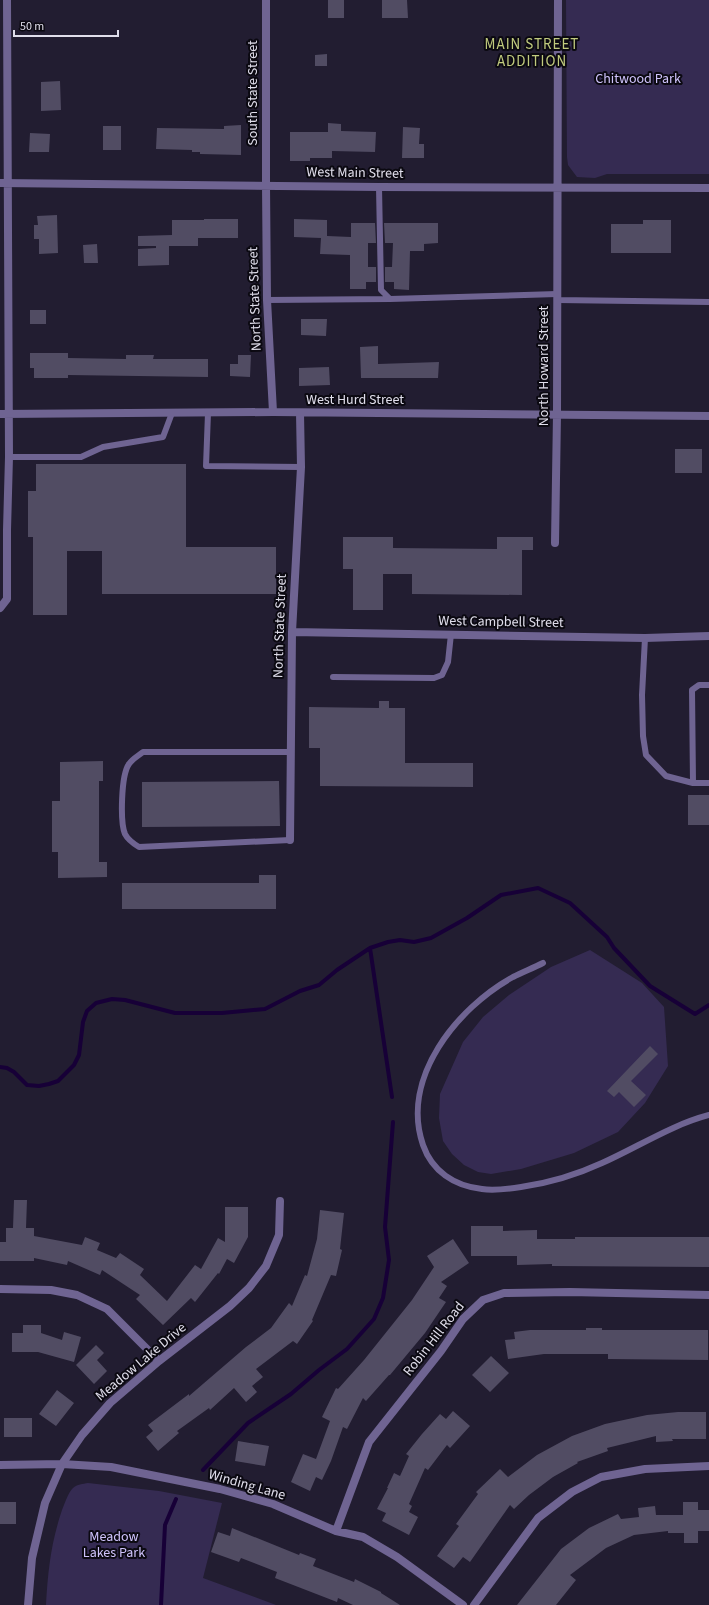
<svg xmlns="http://www.w3.org/2000/svg" width="709" height="1605" viewBox="0 0 709 1605" font-family="'Source Sans 3',sans-serif">
<style>
.green{fill:#352b52}
.lines{fill:none;stroke-linecap:round;stroke-linejoin:round}
.stream{stroke:#170037;stroke-width:4}
.building{fill:#514c63}
.service{stroke:#6f6492;stroke-width:6}
.minor{stroke:#6f6492;stroke-width:8}
.labels{text-anchor:middle;dominant-baseline:central;stroke-width:4;stroke-linejoin:round;paint-order:stroke}
.park-label{font-size:14px;fill:#cfc3fb;stroke:#0b0911}
.street-label{font-size:14px;fill:#e0deeb;stroke:#0b0911}
.neighbourhood-label{font-size:15px;letter-spacing:1px;fill:#c1cb7e;stroke:#0b0911}
</style>
<rect width="100%" height="100%" fill="#221d31"/>
<!-- green -->
<path class="green" d="M 566,0 L 709,0 L 709,174 L 607,174 L 595,178 L 577,177 L 568,165 L 567,157 Z
M 590,950 L 642,983 L 664,1007 L 668,1066 L 645,1103 L 618,1132 L 574,1153 L 521,1169 L 491,1174 L 478,1172 L 464,1165 L 452,1154 L 443,1141 L 439,1118 L 440,1094 L 463,1042 L 483,1017 L 509,995 L 551,967 Z
M 88,1483 L 159,1491 L 222,1503 L 203,1578 L 276,1605 L 46,1605 C 48,1570 51,1543 62,1510 C 65,1503 68,1493 73,1488 C 77,1484 83,1484 88,1483 Z"/>
<g class="lines">
<!-- stream -->
<path class="stream" d="M 370,948 L 392,1097
M 0,1067 L 7,1068 L 14,1072 L 27,1085 L 39,1086 L 49,1084 L 58,1081 L 74,1065 L 79,1055 L 83,1022 L 87,1011 L 96,1003 L 112,999 L 125,1000 L 175,1013 L 222,1013 L 265,1009 L 300,991 L 319,985 L 337,970 L 370,948 L 388,942 L 400,940 L 414,942 L 431,938 L 467,918 L 501,895 L 538,888 L 570,903 L 607,937 L 614,948 L 650,986 L 695,1014 L 709,1005
M 203,1470 L 248,1423 L 291,1394 L 319,1370 L 347,1349 L 374,1319 L 383,1298 L 389,1260 L 385,1227 L 393,1122
M 161,1605 L 165,1525 L 176,1499"/>
</g>
<!-- building -->
<path class="building" d="M 328,0 L 344,0 L 344,18 L 328,18 Z
M 382,0 L 407,0 L 408,18 L 382,18 Z
M 327,54 L 327,66 L 315,66 L 315,55 Z
M 60,81 L 61,110 L 41,111 L 41,82 Z
M 328,123 L 341,124 L 341,131 L 376,132 L 375,152 L 332,151 L 332,158 L 310,158 L 310,161 L 290,161 L 290,132 L 328,132 Z
M 241,125 L 241,155 L 200,154 L 200,152 L 192,152 L 192,150 L 156,149 L 157,128 L 224,129 L 224,126 Z
M 103,126 L 121,126 L 121,150 L 103,150 Z
M 403,127 L 420,128 L 419,144 L 424,144 L 424,158 L 402,158 Z
M 30,133 L 50,134 L 49,152 L 29,152 Z
M 57,215 L 58,253 L 39,254 L 39,239 L 34,239 L 34,225 L 38,225 L 37,216 Z
M 204,219 L 238,219 L 238,238 L 198,238 L 198,246 L 169,246 L 169,265 L 138,266 L 138,249 L 156,248 L 156,246 L 138,246 L 138,236 L 172,235 L 172,220 L 204,220 Z
M 294,219 L 327,220 L 327,236 L 351,237 L 351,223 L 375,223 L 376,243 L 368,243 L 368,267 L 376,267 L 376,282 L 366,282 L 366,289 L 350,289 L 350,255 L 320,254 L 321,238 L 294,237 Z
M 643,220 L 671,220 L 671,253 L 611,253 L 611,224 L 643,224 Z
M 384,223 L 438,223 L 438,243 L 424,244 L 424,251 L 410,251 L 409,290 L 394,289 L 394,282 L 385,282 L 385,267 L 392,267 L 393,243 L 385,243 Z
M 97,244 L 98,263 L 84,263 L 83,245 Z
M 30,310 L 46,310 L 46,324 L 30,324 Z
M 301,319 L 327,319 L 326,336 L 301,335 Z
M 378,346 L 378,364 L 439,362 L 438,378 L 361,378 L 360,347 Z
M 30,353 L 68,353 L 68,358 L 126,359 L 126,355 L 154,355 L 153,359 L 208,359 L 208,377 L 68,375 L 68,378 L 34,378 L 34,368 L 30,368 Z
M 238,355 L 251,355 L 250,377 L 230,376 L 230,364 L 238,364 Z
M 329,367 L 330,385 L 299,386 L 299,368 Z
M 675,449 L 702,449 L 702,473 L 675,473 Z
M 36,464 L 186,464 L 186,547 L 276,547 L 276,594 L 102,594 L 102,551 L 67,551 L 67,615 L 33,615 L 33,537 L 28,537 L 28,491 L 36,491 Z
M 343,537 L 393,537 L 393,548 L 497,549 L 497,537 L 533,537 L 533,550 L 522,550 L 522,595 L 412,594 L 412,574 L 383,574 L 383,610 L 353,610 L 353,569 L 343,569 Z
M 379,701 L 389,701 L 389,708 L 405,708 L 405,763 L 473,763 L 473,787 L 320,786 L 320,748 L 309,748 L 309,707 L 379,708 Z
M 103,761 L 103,781 L 99,781 L 99,862 L 107,862 L 107,877 L 58,878 L 58,852 L 52,852 L 52,801 L 60,801 L 60,762 Z
M 279,781 L 280,826 L 142,827 L 142,782 Z
M 688,795 L 709,795 L 709,825 L 688,825 Z
M 259,875 L 276,875 L 276,909 L 122,909 L 122,883 L 259,883 Z
M 650,1046 L 658,1054 L 631,1081 L 646,1095 L 634,1107 L 619,1092 L 614,1097 L 607,1091 Z
M 14,1200 L 27,1200 L 26,1228 L 34,1228 L 34,1236 L 82,1245 L 85,1237 L 100,1243 L 97,1250 L 116,1258 L 120,1253 L 144,1269 L 140,1275 L 167,1301 L 195,1265 L 201,1269 L 218,1238 L 225,1242 L 225,1207 L 248,1207 L 248,1237 L 234,1263 L 227,1259 L 219,1274 L 218,1273 L 195,1302 L 191,1298 L 163,1325 L 136,1299 L 140,1295 L 102,1270 L 100,1275 L 68,1261 L 67,1265 L 34,1258 L 34,1261 L 0,1261 L 0,1242 L 6,1242 L 6,1228 L 13,1228 Z
M 320,1210 L 344,1213 L 340,1249 L 342,1250 L 336,1276 L 331,1275 L 312,1320 L 313,1321 L 297,1344 L 293,1341 L 256,1369 L 263,1377 L 252,1386 L 257,1392 L 246,1402 L 234,1388 L 210,1410 L 209,1408 L 177,1431 L 179,1433 L 158,1451 L 146,1437 L 153,1431 L 148,1425 L 189,1394 L 189,1396 L 246,1347 L 271,1328 L 289,1303 L 292,1306 L 305,1275 L 307,1276 L 317,1239 Z
M 471,1226 L 503,1226 L 503,1231 L 537,1230 L 537,1239 L 575,1239 L 575,1237 L 709,1237 L 709,1267 L 552,1266 L 552,1264 L 517,1265 L 517,1256 L 471,1256 Z
M 453,1239 L 469,1263 L 441,1282 L 447,1286 L 439,1298 L 446,1302 L 425,1333 L 390,1375 L 389,1375 L 366,1401 L 363,1398 L 347,1429 L 343,1427 L 331,1461 L 322,1480 L 316,1477 L 310,1491 L 291,1482 L 303,1454 L 316,1459 L 330,1421 L 322,1417 L 336,1388 L 338,1389 L 364,1360 L 412,1300 L 434,1267 L 427,1256 Z
M 23,1325 L 41,1325 L 41,1333 L 62,1340 L 64,1332 L 81,1337 L 74,1362 L 38,1352 L 12,1352 L 12,1333 L 23,1333 Z
M 586,1328 L 602,1328 L 602,1330 L 708,1330 L 708,1360 L 608,1359 L 608,1354 L 544,1354 L 508,1359 L 505,1340 L 515,1339 L 514,1332 L 530,1330 L 586,1330 Z
M 96,1345 L 104,1353 L 97,1360 L 107,1371 L 94,1384 L 76,1365 Z
M 491,1356 L 509,1373 L 490,1392 L 472,1375 Z
M 57,1390 L 74,1403 L 56,1426 L 39,1414 Z
M 453,1411 L 470,1426 L 450,1448 L 447,1445 L 428,1470 L 425,1468 L 409,1504 L 412,1506 L 409,1512 L 418,1517 L 409,1535 L 382,1521 L 386,1513 L 377,1509 L 388,1488 L 387,1488 L 394,1473 L 400,1476 L 409,1456 L 406,1454 L 422,1434 L 440,1414 L 446,1419 Z
M 678,1412 L 706,1412 L 706,1439 L 672,1439 L 673,1441 L 656,1442 L 656,1436 L 607,1448 L 608,1451 L 577,1462 L 578,1463 L 553,1477 L 529,1495 L 514,1509 L 510,1505 L 470,1562 L 463,1557 L 454,1568 L 437,1556 L 459,1526 L 456,1524 L 478,1494 L 476,1492 L 500,1469 L 508,1477 L 537,1455 L 572,1436 L 605,1424 L 647,1415 Z
M 4,1418 L 32,1418 L 32,1437 L 4,1437 Z
M 238,1441 L 269,1446 L 265,1466 L 235,1461 Z
M 0,1502 L 16,1502 L 16,1524 L 0,1524 Z
M 683,1502 L 698,1502 L 698,1510 L 709,1510 L 709,1531 L 698,1531 L 698,1543 L 684,1543 L 684,1533 L 668,1533 L 668,1531 L 634,1535 L 606,1548 L 570,1575 L 576,1580 L 556,1605 L 517,1605 L 561,1549 L 589,1528 L 618,1514 L 621,1519 L 639,1517 L 638,1508 L 655,1506 L 656,1515 L 683,1515 Z
M 232,1528 L 299,1555 L 300,1553 L 316,1559 L 313,1566 L 354,1582 L 355,1579 L 381,1592 L 381,1593 L 400,1605 L 353,1605 L 338,1598 L 337,1602 L 275,1578 L 277,1572 L 241,1558 L 239,1562 L 211,1552 L 218,1532 L 230,1536 Z"/>
<g class="lines">
<!-- service -->
<path class="service" d="M 379,187 L 381,290 L 390,299 L 557,294
M 267,300 L 390,299
M 557,300 L 709,302
M 208,413 L 206,466 L 301,467
M 9,457 L 81,457 L 103,447 L 163,437 L 172,413
M 645,638 L 642,695 L 643,736 L 646,755 L 666,776 L 693,783 L 709,783
M 333,677 L 434,678 L 442,675 L 448,662 L 451,634
M 693,783 L 692,690 L 699,685 L 709,685
M 290,840 L 139,847 C 134,844 128,840 125,834 C 120,822 121,775 129,764 C 132,759 138,756 143,752 L 290,752
M 543,963 C 533,968 523,972 513,977 C 457,1008 400,1078 423,1145 C 432,1171 454,1186 482,1189 C 495,1191 508,1189 521,1187 C 549,1183 576,1175 602,1163 C 638,1147 671,1125 709,1115"/>
<!-- minor -->
<path class="minor" d="M 266,0 L 266,185 L 267,300 L 273,412
M 0,183 L 379,187 L 709,188
M 0,414 L 273,412 L 709,416
M 555,543 L 557,414 L 558,0
M 0,608 L 7,599 L 7,530 L 9,457 L 7,0
M 292,632 L 645,638 L 709,636
M 290,840 L 292,632 L 301,467 L 300,413
M 0,1289 L 51,1290 L 77,1295 L 107,1309 L 159,1361
M 0,1465 L 62,1464 L 111,1467 L 220,1489 L 273,1504 L 336,1531 L 363,1537 L 397,1557 L 463,1605
M 336,1531 L 369,1442 L 441,1351 L 463,1319 L 483,1300 L 504,1293 L 570,1292 L 709,1295
M 28,1605 L 32,1558 L 45,1503 L 62,1464 L 82,1435 L 110,1403 L 159,1361 L 230,1306 L 249,1288 L 266,1266 L 279,1235 L 280,1201
M 474,1605 L 538,1518 L 572,1492 L 601,1477 L 645,1469 L 709,1466"/>
</g>
<g class="labels">
<!-- park labels -->
<g class="park-label">
<text x="638" y="79">Chitwood Park</text>
<text x="114" y="1537">Meadow<tspan x="114" dy="16">Lakes Park</tspan></text>
</g>
<!-- street labels -->
<g class="street-label">
<text transform="translate(253 93) rotate(-90)">South State Street</text>
<text transform="translate(355 173) rotate(1)">West Main Street</text>
<text transform="translate(255 299) rotate(-92)">North State Street</text>
<text transform="translate(544 366) rotate(-90)">North Howard Street</text>
<text x="355" y="400">West Hurd Street</text>
<text transform="translate(501 622) rotate(1)">West Campbell Street</text>
<text transform="translate(280 626) rotate(-88)">North State Street</text>
<text transform="translate(434 1339) rotate(-52)">Robin Hill Road</text>
<text transform="translate(141 1362) rotate(-40)">Meadow Lake Drive</text>
<text transform="translate(247 1485) rotate(16)">Winding Lane</text>
</g>
<!-- neighbourhood labels -->
<g class="neighbourhood-label">
<text x="532" y="44">MAIN STREET<tspan x="532" dy="17">ADDITION</tspan></text>
</g>
</g>
<!-- scale -->
<path d="M14 30v6h104v-6" fill="none" stroke="#e0deeb" stroke-width="2"/>
<text x="20" y="30" font-size="12" fill="#e0deeb" stroke="#0b0911" stroke-width="3" paint-order="stroke">50 m</text>
</svg>
